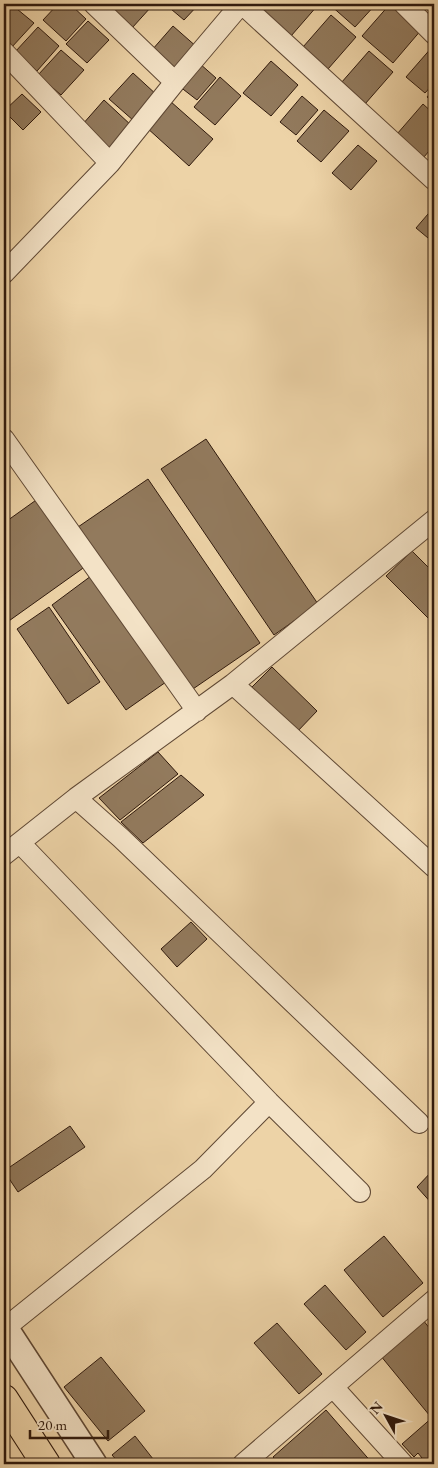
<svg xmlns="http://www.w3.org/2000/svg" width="438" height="1468" viewBox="0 0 438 1468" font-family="'EB Garamond',serif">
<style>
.building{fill:#927a5d;stroke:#301a0d}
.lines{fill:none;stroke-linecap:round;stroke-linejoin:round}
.minor-casing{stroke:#5f4834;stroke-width:22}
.tertiary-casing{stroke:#5f4834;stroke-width:28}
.primary-casing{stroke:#301a0d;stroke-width:30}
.minor{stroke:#f3e2c6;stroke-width:20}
.tertiary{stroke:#f3e2c6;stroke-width:25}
.primary{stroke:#edd3a7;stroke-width:28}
</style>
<rect width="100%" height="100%" fill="#edd3a7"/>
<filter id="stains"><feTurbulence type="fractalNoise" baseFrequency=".004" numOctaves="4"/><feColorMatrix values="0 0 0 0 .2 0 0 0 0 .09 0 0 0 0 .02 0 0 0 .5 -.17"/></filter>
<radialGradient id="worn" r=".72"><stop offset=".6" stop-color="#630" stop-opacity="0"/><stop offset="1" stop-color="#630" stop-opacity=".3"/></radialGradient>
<!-- building -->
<path class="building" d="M 11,4 L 34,23 L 11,48 L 4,41 L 4,11 Z
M 58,4 L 70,4 L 86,19 L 66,41 L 43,20 Z
M 110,4 L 148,4 L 151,7 L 132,28 L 108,7 Z
M 165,4 L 199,4 L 184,20 Z
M 269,4 L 317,4 L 318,5 L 291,36 L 263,11 Z
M 329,4 L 376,4 L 355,27 Z
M 390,4 L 393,4 L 422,29 L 393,63 L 362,36 Z
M 331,15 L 356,37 L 328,69 L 303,47 Z
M 88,21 L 109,40 L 87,63 L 66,44 Z
M 173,26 L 198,48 L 177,72 L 152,50 Z
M 38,27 L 59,46 L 37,71 L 15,52 Z
M 433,46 L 434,47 L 434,83 L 425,93 L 406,77 Z
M 61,50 L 84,70 L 61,95 L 38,75 Z
M 369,51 L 393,72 L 365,104 L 341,83 Z
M 271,61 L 298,85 L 271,116 L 243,93 Z
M 199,63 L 216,78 L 197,100 L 179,86 Z
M 133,73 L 158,96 L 134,121 L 109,99 Z
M 220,77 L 241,96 L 215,125 L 194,107 Z
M 434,89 L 434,104 L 427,97 Z
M 22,94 L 41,112 L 23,130 L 4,111 Z
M 302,96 L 318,110 L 296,135 L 280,122 Z
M 104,100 L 132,126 L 109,150 L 82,125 Z
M 170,101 L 213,139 L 189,166 L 146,127 Z
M 423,104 L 434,114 L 434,145 L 424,157 L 397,134 Z
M 324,110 L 349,131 L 321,162 L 297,141 Z
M 358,145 L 377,161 L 351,190 L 332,173 Z
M 434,207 L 434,243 L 416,228 Z
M 206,439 L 318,604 L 274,635 L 161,469 Z
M 148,479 L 260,643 L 190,691 L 78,527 Z
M 39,498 L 86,566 L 6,623 L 4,619 L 4,523 Z
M 412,551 L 434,573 L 434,615 L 429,619 L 386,576 Z
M 91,576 L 166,682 L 126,710 L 52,605 Z
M 49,607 L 100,682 L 68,704 L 17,629 Z
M 272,667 L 317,711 L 295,734 L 250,689 Z
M 158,752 L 178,774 L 120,820 L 99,798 Z
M 181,775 L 204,795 L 143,843 L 121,822 Z
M 191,922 L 207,939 L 177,967 L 161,949 Z
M 70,1126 L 85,1147 L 18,1192 L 4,1171 Z
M 434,1169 L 434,1206 L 417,1187 Z
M 384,1236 L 423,1283 L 383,1317 L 344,1270 Z
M 325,1285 L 366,1332 L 346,1350 L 304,1304 Z
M 423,1320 L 434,1334 L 434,1412 L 430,1416 L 380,1355 Z
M 277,1323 L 322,1374 L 299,1394 L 254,1343 Z
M 101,1357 L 145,1411 L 108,1441 L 64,1387 Z
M 326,1410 L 373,1464 L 280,1464 L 273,1457 Z
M 434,1416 L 434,1455 L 426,1463 L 418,1453 L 414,1457 L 402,1444 Z
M 135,1436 L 157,1464 L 120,1464 L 112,1455 Z"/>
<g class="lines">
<!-- minor casing -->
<g class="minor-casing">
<path id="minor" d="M 94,4 L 175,82
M 242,4 L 434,180
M 404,4 L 434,34
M 4,52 L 110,163
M 4,273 L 110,163 L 175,82 L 241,4
M 4,439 L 197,711
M 233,684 L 434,520
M 76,798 L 121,838 L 419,1123
M 20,843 L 269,1102 L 360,1192
M 4,855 L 76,798 L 233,684 L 434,867
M 5,1328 L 203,1169 L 269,1102
M 333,1387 L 403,1464
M 243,1464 L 434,1300"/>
</g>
<!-- tertiary casing -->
<g class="tertiary-casing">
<path id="tertiary" d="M 4,1326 L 94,1464"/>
</g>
<!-- primary casing -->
<g class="primary-casing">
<path id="primary" d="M 4,1399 L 46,1464"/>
</g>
<!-- minor -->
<use href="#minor" class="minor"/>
<!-- tertiary -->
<use href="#tertiary" class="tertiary"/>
<!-- primary -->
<use href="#primary" class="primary"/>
</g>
<!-- margin -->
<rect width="438" height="1468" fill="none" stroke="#edd3a7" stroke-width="20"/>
<rect x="5" y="5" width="428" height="1458" fill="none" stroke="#301a0d" stroke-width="2.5"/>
<rect x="10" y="10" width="418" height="1448" fill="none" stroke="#301a0d"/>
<!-- north arrow -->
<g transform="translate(386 1416) rotate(310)" stroke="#f3e2c6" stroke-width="4" paint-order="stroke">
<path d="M0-4L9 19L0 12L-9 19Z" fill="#301a0d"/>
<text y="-8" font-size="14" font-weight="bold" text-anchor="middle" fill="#301a0d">N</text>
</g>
<!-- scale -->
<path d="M30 1430v8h78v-8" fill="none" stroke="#301a0d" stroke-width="2.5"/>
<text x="38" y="1430" font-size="15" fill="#301a0d" stroke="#f3e2c6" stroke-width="4" paint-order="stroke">20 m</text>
<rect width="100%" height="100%" filter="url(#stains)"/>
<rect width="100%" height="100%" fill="url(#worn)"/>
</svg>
